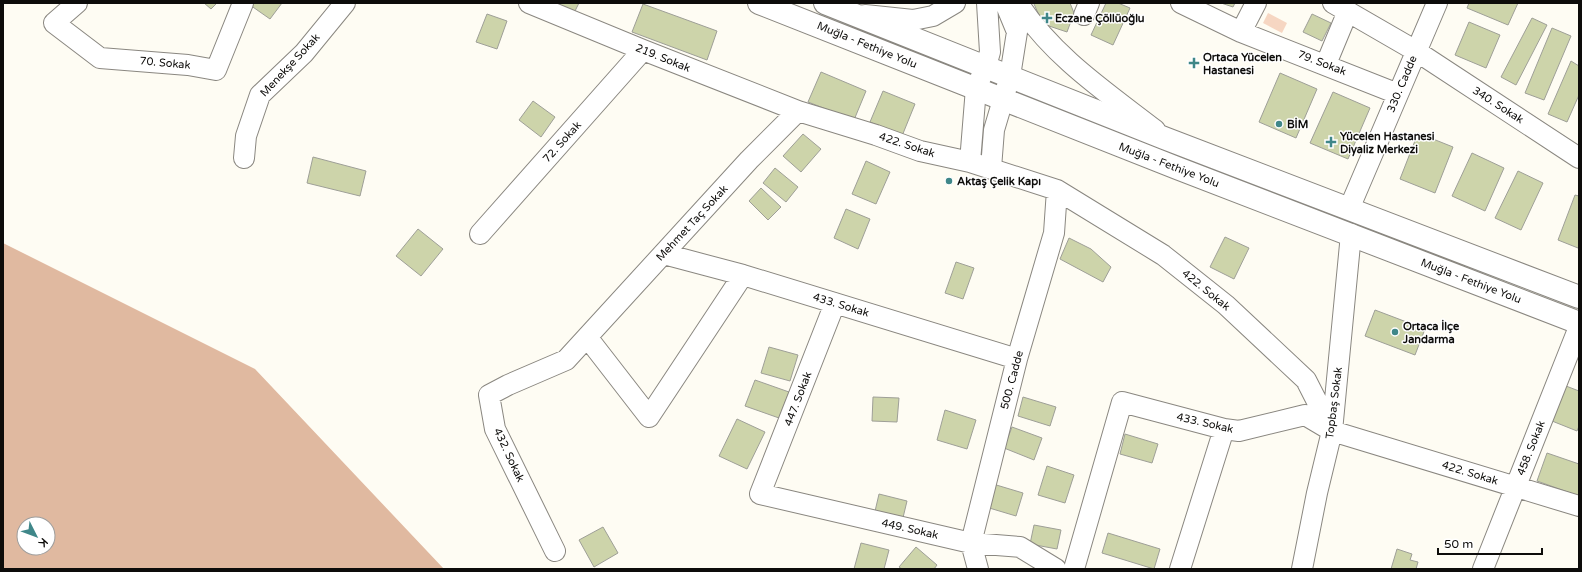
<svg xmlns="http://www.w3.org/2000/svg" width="1582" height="572" viewBox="0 0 1582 572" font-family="'Varela Round',sans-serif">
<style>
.green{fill:#f6d6c2}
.forest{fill:#e0b9a0;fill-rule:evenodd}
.building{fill:#cdd4aa;stroke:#9e9f97}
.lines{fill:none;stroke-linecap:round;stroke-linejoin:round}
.minor-casing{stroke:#8a8780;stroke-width:22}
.highway-casing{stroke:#8a8780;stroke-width:24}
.minor{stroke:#fff;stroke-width:20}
.highway{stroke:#fff;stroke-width:22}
.poi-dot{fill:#3f8789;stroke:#fff;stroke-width:1.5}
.labels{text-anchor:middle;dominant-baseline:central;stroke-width:3;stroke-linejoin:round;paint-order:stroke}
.poi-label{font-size:11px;font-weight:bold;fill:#0d0c0a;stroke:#fff;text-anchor:start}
.street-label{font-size:11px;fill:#0d0c0a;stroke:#fff}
</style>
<rect width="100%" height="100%" fill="#fefcf3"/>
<!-- green -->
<path class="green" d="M 1268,13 L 1287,23 L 1282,33 L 1263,23 Z"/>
<!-- forest -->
<path class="forest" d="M 3,243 L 255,369 L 444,569 L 3,569 ZM 24,524 L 48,524 L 48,548 L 24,548 Z"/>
<!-- building -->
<path class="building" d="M 204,3 L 217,3 L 211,9 Z
M 251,3 L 282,3 L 270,19 L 250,5 Z
M 550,3 L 579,3 L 574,13 Z
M 1035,3 L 1070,3 L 1074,13 L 1067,32 L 1043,24 L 1034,4 Z
M 1106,3 L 1118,3 L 1130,8 L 1113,45 L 1091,35 Z
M 1221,3 L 1235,3 L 1233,7 Z
M 1469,3 L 1518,3 L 1508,25 L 1467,8 Z
M 643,4 L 717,31 L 707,60 L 632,32 Z
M 487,14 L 507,21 L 497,49 L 476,42 Z
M 1312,14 L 1331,23 L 1322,41 L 1303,32 Z
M 1532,18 L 1547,25 L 1516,85 L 1501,77 Z
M 1469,22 L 1500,35 L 1486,68 L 1455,55 Z
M 1552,28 L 1571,36 L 1544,100 L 1525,93 Z
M 1571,61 L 1579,66 L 1579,95 L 1567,122 L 1548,114 Z
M 821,72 L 866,91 L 854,120 L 808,102 Z
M 1280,73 L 1317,89 L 1296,138 L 1259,122 Z
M 883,91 L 915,104 L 902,136 L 870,122 Z
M 1333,92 L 1370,108 L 1348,159 L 1310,143 Z
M 533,101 L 555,117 L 541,137 L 519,120 Z
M 1418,133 L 1453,147 L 1435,193 L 1400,179 Z
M 803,134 L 821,149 L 801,172 L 783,156 Z
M 1472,153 L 1504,168 L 1485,211 L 1452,196 Z
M 313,157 L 366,171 L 360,196 L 307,183 Z
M 866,161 L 890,172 L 876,204 L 852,194 Z
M 775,168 L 798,187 L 786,202 L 763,183 Z
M 1518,171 L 1543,183 L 1521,230 L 1495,218 Z
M 761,188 L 781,207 L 768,220 L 749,201 Z
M 1575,195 L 1579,196 L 1579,245 L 1578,248 L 1558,240 Z
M 846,209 L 870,219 L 858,249 L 834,238 Z
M 418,229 L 443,249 L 421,276 L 396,256 Z
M 1225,237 L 1249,248 L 1234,279 L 1210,267 Z
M 1069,238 L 1091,249 L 1111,267 L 1103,282 L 1060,259 Z
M 956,262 L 974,268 L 963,299 L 945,293 Z
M 1375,310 L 1425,329 L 1415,355 L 1365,336 Z
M 769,347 L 798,355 L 790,381 L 761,373 Z
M 755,380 L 789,392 L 779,418 L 745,406 Z
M 1566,386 L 1579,391 L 1579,426 L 1577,431 L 1552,421 Z
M 873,397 L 899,398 L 897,422 L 872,421 Z
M 1023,397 L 1056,407 L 1050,426 L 1018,416 Z
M 945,410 L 976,420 L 967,449 L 937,440 Z
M 737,419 L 765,432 L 747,469 L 719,456 Z
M 1012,427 L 1042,438 L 1034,460 L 1004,448 Z
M 1125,434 L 1158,444 L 1152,463 L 1120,454 Z
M 1547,453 L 1579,464 L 1579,496 L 1537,481 Z
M 1047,466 L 1074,475 L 1065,503 L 1038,495 Z
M 993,484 L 1023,493 L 1016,516 L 986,507 Z
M 879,494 L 907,501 L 901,526 L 873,520 Z
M 1034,525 L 1061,530 L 1057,549 L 1030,544 Z
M 603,527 L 618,553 L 594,567 L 579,540 Z
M 1108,533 L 1160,549 L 1154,569 L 1102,553 Z
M 861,543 L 889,550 L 884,569 L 854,569 Z
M 916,547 L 937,565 L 934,569 L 902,569 L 899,567 Z
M 1397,549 L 1412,554 L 1410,560 L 1418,562 L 1416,569 L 1391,569 Z"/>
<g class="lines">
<!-- minor casing -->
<g class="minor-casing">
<path id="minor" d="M 77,3 L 54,23 L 100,58 L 188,65 L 216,70 L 243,3
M 529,3 L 643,50 L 798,111 L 876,135 L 920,151 L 970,162 L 1057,190 L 1163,255 L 1226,305 L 1306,380 L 1332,431 L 1579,506
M 1018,3 C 1052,56 1106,92 1155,130
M 1181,3 L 1241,32 L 1398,94
M 1333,3 L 1416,51 L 1579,158
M 865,15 L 913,20 L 933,16 L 955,3
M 1084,15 L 1089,3
M 1241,32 L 1256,3
M 1326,64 L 1348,11
M 244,158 L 246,136 L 260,95 L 304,53 L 345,3
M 970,162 L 976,88 L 986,66 L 990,52 L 987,3
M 991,168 L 994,130 L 1010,76 L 1017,32 L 1005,3
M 1349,209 L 1437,3
M 480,234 L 643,50
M 664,254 L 743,275 L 1017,359
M 835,303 L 760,494 L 971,543 L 1020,547 L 1056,569
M 587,337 L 649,417 L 743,275
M 555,551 L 495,429 L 489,395 L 508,385 L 566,360 L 749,160 L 798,111
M 978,569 L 971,543 L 1017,359 L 1054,233 L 1057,190
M 1074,569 L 1122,402 L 1224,429 L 1239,431 L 1305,415 L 1332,431
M 1180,569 L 1224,429
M 1302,569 L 1317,493 L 1332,431 L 1351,234
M 1483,569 L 1579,327"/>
</g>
<!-- highway casing -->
<g class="highway-casing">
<path id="highway" d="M 759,3 L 1177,168 L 1579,323
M 825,3 L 1164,138 L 1579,297"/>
</g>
<!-- minor -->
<use href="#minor" class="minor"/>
<!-- highway -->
<use href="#highway" class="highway"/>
</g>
<!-- markers -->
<g class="poi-dot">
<path d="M1045 12h4v4h4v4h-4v4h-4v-4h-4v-4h4z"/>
<path d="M1192 57h4v4h4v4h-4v4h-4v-4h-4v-4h4z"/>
<circle cx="1279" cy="124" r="4"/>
<path d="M1329 136h4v4h4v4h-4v4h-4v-4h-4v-4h4z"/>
<circle cx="949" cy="181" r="4"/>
<circle cx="1395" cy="332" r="4"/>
</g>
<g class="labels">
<!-- poi labels -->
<g class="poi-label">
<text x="1055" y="18">Eczane Çöllüoğlu</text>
<text x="1203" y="57">Ortaca Yücelen<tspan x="1203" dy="13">Hastanesi</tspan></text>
<text x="1287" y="124">BİM</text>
<text x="1340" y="136">Yücelen Hastanesi<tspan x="1340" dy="13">Diyaliz Merkezi</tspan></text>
<text x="957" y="181">Aktaş Çelik Kapı</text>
<text x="1403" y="326">Ortaca İlçe<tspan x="1403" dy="13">Jandarma</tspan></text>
</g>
<!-- street labels -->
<g class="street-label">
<text transform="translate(867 45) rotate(22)">Muğla - Fethiye Yolu</text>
<text transform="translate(663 58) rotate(22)">219. Sokak</text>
<text transform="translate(165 63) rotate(5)">70. Sokak</text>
<text transform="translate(1322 63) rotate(21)">79. Sokak</text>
<text transform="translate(290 65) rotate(-47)">Menekşe Sokak</text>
<text transform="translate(1402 84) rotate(-67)">330. Cadde</text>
<text transform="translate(1498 105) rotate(33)">340. Sokak</text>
<text transform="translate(562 142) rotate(-48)">72. Sokak</text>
<text transform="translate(907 145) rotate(18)">422. Sokak</text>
<text transform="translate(1169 165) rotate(21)">Muğla - Fethiye Yolu</text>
<text transform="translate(692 223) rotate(-47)">Mehmet Taç Sokak</text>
<text transform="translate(1471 281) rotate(21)">Muğla - Fethiye Yolu</text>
<text transform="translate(1206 290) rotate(39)">422. Sokak</text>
<text transform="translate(841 305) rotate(17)">433. Sokak</text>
<text transform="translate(1012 380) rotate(-75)">500. Cadde</text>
<text transform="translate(798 399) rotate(-69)">447. Sokak</text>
<text transform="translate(1334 403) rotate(-83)">Topbaş Sokak</text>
<text transform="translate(1205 423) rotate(13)">433. Sokak</text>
<text transform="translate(1531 448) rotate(-68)">458. Sokak</text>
<text transform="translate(509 455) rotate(65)">432. Sokak</text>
<text transform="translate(1470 473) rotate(17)">422. Sokak</text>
<text transform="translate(910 529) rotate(13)">449. Sokak</text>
</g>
</g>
<!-- border -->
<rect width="1582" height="572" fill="none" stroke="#0d0c0a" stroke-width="8"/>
<!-- north arrow -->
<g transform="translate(36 536) rotate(132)"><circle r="19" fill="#ffffff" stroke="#9e9e9d"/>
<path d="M0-3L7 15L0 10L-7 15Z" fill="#3f8789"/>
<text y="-6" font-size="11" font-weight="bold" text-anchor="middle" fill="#0d0c0a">K</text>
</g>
<!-- scale -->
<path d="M1438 548v6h104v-6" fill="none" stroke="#0d0c0a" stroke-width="2"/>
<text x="1444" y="548" font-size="12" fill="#0d0c0a" stroke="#ffffff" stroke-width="3" paint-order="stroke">50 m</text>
</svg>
